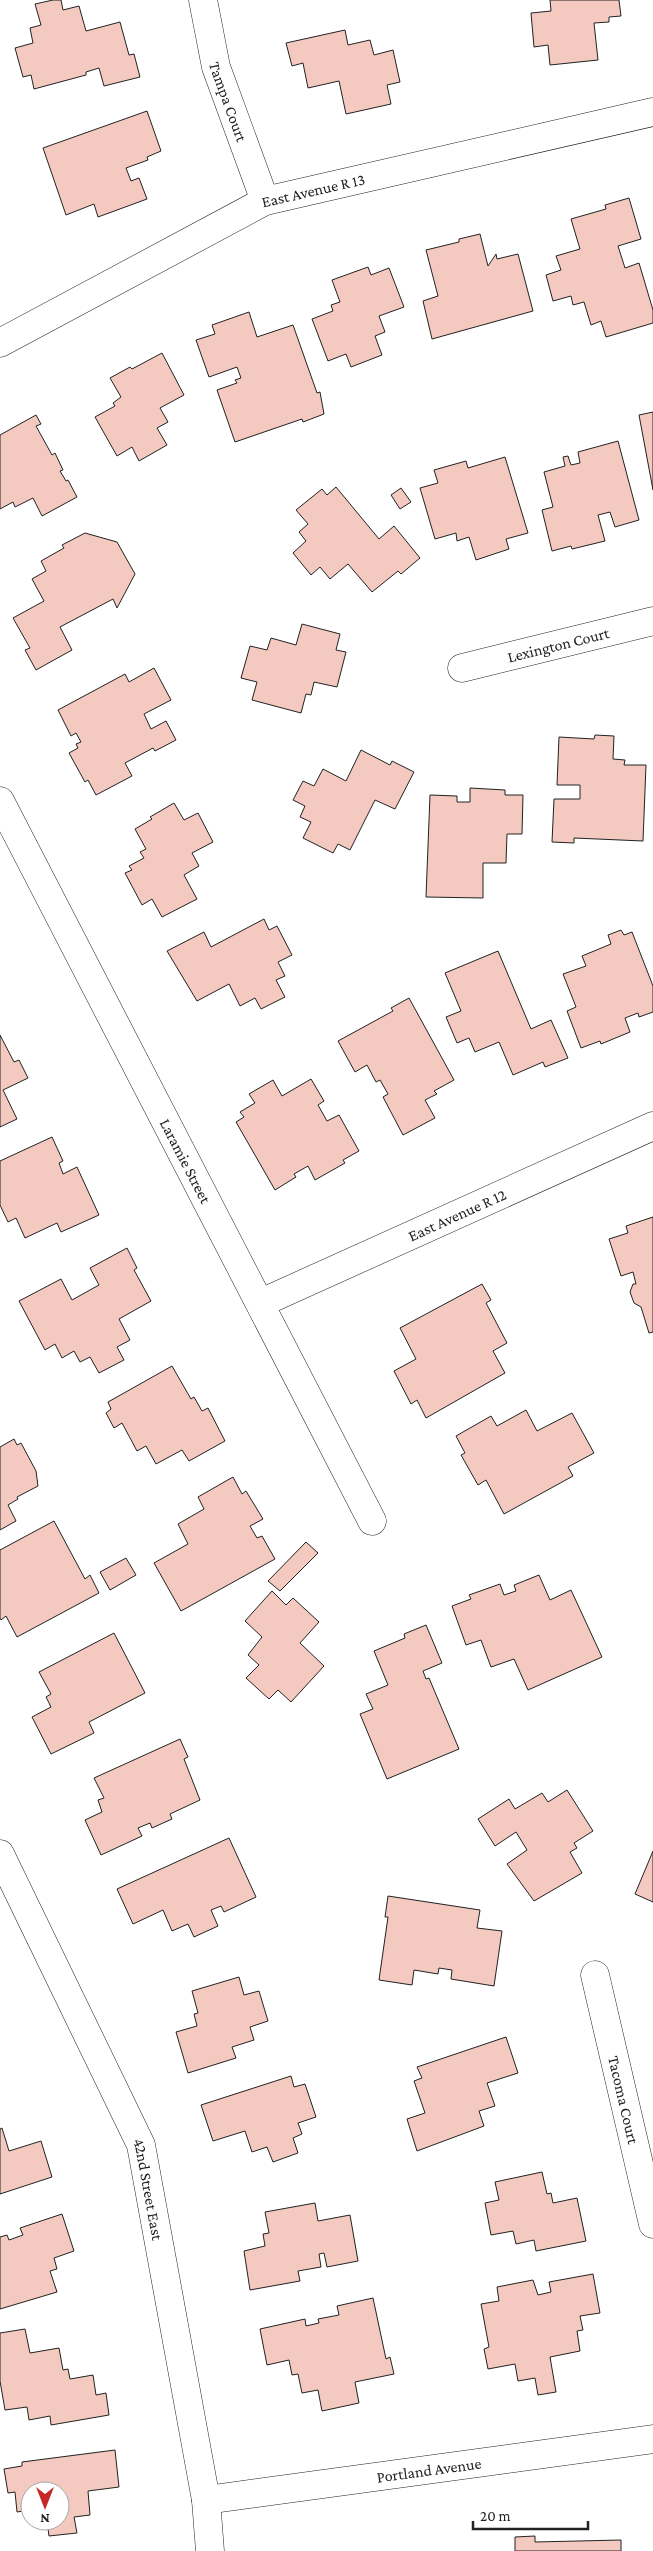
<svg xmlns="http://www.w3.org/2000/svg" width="653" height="2551" viewBox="0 0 653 2551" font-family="'Crimson Pro',serif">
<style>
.building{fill:#f3c9c0;stroke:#222}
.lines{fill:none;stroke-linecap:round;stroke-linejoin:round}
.minor-casing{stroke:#222;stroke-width:29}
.minor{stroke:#fff;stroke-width:28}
.labels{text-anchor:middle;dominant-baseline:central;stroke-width:4;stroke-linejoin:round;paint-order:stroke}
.street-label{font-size:16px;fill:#222;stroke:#fff}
</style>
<rect width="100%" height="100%" fill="#fff"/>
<!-- building -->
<path class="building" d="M 53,0 L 61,0 L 63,10 L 79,6 L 86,31 L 120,22 L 129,55 L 134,54 L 140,77 L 104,86 L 99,68 L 86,72 L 86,75 L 34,89 L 31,75 L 23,77 L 15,48 L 33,43 L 30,28 L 41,25 L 35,4 Z
M 550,0 L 619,0 L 621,16 L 609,17 L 609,22 L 594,23 L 598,60 L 550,65 L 548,45 L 534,47 L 531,13 L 551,11 Z
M 345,30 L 348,45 L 370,40 L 374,55 L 393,50 L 400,82 L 387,85 L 391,104 L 346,114 L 339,81 L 308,88 L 303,63 L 292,66 L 286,43 Z
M 147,111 L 161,151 L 147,157 L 148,160 L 126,168 L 131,181 L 139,178 L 147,199 L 98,217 L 94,204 L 66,215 L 43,148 Z
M 629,198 L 641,239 L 618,246 L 625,268 L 639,263 L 653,310 L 653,323 L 606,337 L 601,321 L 591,325 L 584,302 L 573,305 L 571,296 L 553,301 L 546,275 L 561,270 L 556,256 L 580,249 L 571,219 L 606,209 L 605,205 Z
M 480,234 L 488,266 L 496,254 L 497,259 L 518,254 L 533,311 L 432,339 L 423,301 L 438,296 L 426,250 L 459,242 L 459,239 Z
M 368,267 L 371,275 L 389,268 L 404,307 L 379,316 L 385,332 L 375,336 L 382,355 L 351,367 L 346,354 L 328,361 L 312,319 L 333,311 L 331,305 L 340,302 L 332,280 Z
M 249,312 L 257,337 L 293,325 L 317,393 L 320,392 L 324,414 L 303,422 L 302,419 L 235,442 L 217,390 L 237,383 L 235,380 L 241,378 L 237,367 L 209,377 L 196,340 L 215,334 L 212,325 Z
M 162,353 L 184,395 L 160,408 L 168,422 L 157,428 L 167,445 L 139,461 L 132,447 L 117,456 L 95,417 L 115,406 L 113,403 L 121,397 L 110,378 L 130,367 L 132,369 Z
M 653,412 L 653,490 L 639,415 Z
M 36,415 L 41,424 L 36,426 L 52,455 L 55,453 L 63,470 L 60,471 L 66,481 L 68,480 L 77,497 L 42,516 L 33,498 L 15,507 L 13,502 L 0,509 L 0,435 Z
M 618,441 L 639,520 L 615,527 L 610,512 L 598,515 L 605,541 L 572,549 L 571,546 L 552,551 L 542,510 L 553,507 L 544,472 L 565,466 L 563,457 L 568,456 L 571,465 L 580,463 L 578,452 Z
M 505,457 L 528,533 L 506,539 L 509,549 L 476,560 L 469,537 L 457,541 L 456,533 L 435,539 L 420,488 L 438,483 L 434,470 L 466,461 L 468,468 Z
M 336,487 L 379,539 L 394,526 L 420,558 L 401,574 L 398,571 L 372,592 L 348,564 L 330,579 L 320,567 L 311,575 L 293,553 L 306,541 L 299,532 L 308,524 L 296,510 L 322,489 L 327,495 Z
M 401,488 L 411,502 L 400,509 L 391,495 Z
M 85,533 L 117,542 L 135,574 L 117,608 L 113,599 L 60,627 L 72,650 L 36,670 L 25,650 L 30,648 L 13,618 L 44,601 L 32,579 L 46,571 L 41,561 L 64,548 L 62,545 Z
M 302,624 L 340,634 L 336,650 L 346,652 L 337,687 L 314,682 L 311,695 L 306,694 L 301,713 L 252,700 L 257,682 L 241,678 L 250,646 L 267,650 L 271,638 L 296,645 Z
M 154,668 L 171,700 L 144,714 L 151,729 L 166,721 L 176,740 L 155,751 L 153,748 L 125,763 L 132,776 L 96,795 L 88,780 L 85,782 L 69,753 L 78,748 L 76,744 L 81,742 L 76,733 L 71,736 L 58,710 L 125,674 L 129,682 Z
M 595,735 L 614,736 L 613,759 L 625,760 L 624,765 L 646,765 L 643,841 L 574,838 L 574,843 L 552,842 L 554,799 L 580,799 L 580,785 L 557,785 L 559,737 L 594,739 Z
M 361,750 L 390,765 L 392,761 L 414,772 L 395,809 L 375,800 L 350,850 L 338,844 L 333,853 L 303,838 L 311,822 L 300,817 L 305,806 L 293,800 L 303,781 L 314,786 L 323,769 L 346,781 Z
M 470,788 L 505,790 L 505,795 L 523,795 L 522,834 L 507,834 L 506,863 L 483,863 L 483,898 L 426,897 L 430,795 L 457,796 L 457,802 L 470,802 Z
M 174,803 L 184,820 L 198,813 L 213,842 L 192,853 L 199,866 L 184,875 L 197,899 L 162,917 L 152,899 L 142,905 L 125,873 L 132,870 L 129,866 L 144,858 L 140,852 L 146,849 L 135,829 L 152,819 L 150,817 Z
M 264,919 L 269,930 L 277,926 L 292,955 L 278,962 L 285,976 L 276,980 L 285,997 L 261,1009 L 255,998 L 240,1006 L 229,984 L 197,1001 L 167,951 L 204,932 L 211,947 Z
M 621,930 L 624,935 L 632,932 L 653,986 L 653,1012 L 639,1017 L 638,1013 L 625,1018 L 630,1032 L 601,1044 L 600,1041 L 581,1048 L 567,1011 L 576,1007 L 563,974 L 586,966 L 582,956 L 611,944 L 608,935 Z
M 498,951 L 531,1029 L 551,1020 L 568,1058 L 545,1067 L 543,1062 L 513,1075 L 499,1042 L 475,1052 L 469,1038 L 457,1043 L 446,1017 L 461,1011 L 445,973 Z
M 409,998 L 454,1080 L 434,1091 L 437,1094 L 425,1100 L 435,1118 L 403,1135 L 383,1097 L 388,1094 L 380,1080 L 376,1082 L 367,1065 L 355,1072 L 338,1041 L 393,1011 L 391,1008 Z
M 0,1035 L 14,1062 L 19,1060 L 28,1078 L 3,1090 L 17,1119 L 0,1127 Z
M 311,1079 L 324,1101 L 318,1105 L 327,1121 L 339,1115 L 359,1151 L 343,1160 L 345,1163 L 315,1180 L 308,1166 L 294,1174 L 296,1177 L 275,1190 L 236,1122 L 244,1117 L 240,1112 L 255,1103 L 249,1094 L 273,1080 L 282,1096 Z
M 52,1137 L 63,1161 L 59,1163 L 63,1174 L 77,1167 L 99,1215 L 61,1232 L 57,1223 L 25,1238 L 16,1218 L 8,1222 L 0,1205 L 0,1161 Z
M 653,1217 L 653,1332 L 649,1333 L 641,1307 L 634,1303 L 630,1292 L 633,1284 L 636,1284 L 633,1272 L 621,1276 L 609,1239 L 628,1233 L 626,1226 Z
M 127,1248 L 137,1268 L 134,1270 L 151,1301 L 119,1319 L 130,1340 L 117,1347 L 124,1360 L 99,1373 L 90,1357 L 80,1362 L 74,1351 L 62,1358 L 55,1344 L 45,1350 L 19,1301 L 61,1279 L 72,1300 L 99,1285 L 90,1268 Z
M 482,1284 L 491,1300 L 486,1303 L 507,1343 L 493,1351 L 505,1373 L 426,1418 L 417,1400 L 411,1404 L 394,1371 L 416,1359 L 400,1328 Z
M 172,1366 L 191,1399 L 194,1397 L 202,1411 L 208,1408 L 225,1441 L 189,1461 L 182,1450 L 156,1464 L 146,1446 L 137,1451 L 122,1423 L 114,1428 L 106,1413 L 111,1409 L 108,1402 Z
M 526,1410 L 537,1431 L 572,1413 L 594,1453 L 568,1467 L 573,1476 L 504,1514 L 486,1480 L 478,1485 L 461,1455 L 465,1453 L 456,1436 L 491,1416 L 497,1426 Z
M 14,1439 L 17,1445 L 21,1443 L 36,1471 L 38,1486 L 17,1497 L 18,1499 L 8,1505 L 16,1521 L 0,1530 L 0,1447 Z
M 233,1477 L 242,1494 L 246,1491 L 263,1519 L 250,1526 L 257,1538 L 262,1536 L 275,1559 L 181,1611 L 154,1563 L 188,1544 L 178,1524 L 204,1509 L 198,1497 Z
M 54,1521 L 85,1579 L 90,1575 L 99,1593 L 17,1637 L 6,1616 L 1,1620 L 0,1618 L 0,1550 Z
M 306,1542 L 318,1553 L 280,1591 L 268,1581 Z
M 126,1558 L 136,1575 L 110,1590 L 100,1572 Z
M 539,1575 L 550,1600 L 571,1590 L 602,1657 L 528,1690 L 514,1659 L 491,1667 L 481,1640 L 466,1645 L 452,1606 L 471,1599 L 469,1595 L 500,1584 L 504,1595 L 516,1591 L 514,1585 Z
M 272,1591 L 286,1605 L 293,1598 L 319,1622 L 300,1643 L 324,1666 L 291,1702 L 278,1690 L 269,1699 L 246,1678 L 259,1665 L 248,1655 L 262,1637 L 245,1621 Z
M 426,1625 L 442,1663 L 423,1671 L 426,1679 L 429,1678 L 459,1749 L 387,1779 L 360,1714 L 373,1709 L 366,1694 L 388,1685 L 374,1651 L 405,1638 L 404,1634 Z
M 114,1633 L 145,1693 L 89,1722 L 94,1733 L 51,1754 L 32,1717 L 51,1707 L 46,1697 L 51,1694 L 39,1672 Z
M 180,1739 L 188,1757 L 184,1759 L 200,1800 L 170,1814 L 172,1819 L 152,1828 L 150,1823 L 138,1828 L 142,1836 L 101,1855 L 85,1820 L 102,1812 L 98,1800 L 104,1798 L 94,1778 Z
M 567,1790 L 593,1831 L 574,1843 L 577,1848 L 570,1852 L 582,1873 L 534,1901 L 507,1864 L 527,1850 L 516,1832 L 495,1846 L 478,1819 L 509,1799 L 515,1809 L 542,1793 L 548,1802 Z
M 229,1838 L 256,1897 L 224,1912 L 221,1906 L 211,1910 L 218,1926 L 194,1937 L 188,1924 L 172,1931 L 163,1910 L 133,1924 L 117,1889 Z
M 653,1851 L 653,1902 L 635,1894 Z
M 388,1896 L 480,1910 L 477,1928 L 502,1931 L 494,1986 L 451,1979 L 452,1970 L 439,1968 L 438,1974 L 414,1970 L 412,1985 L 379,1980 L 388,1917 L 385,1917 Z
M 239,1977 L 244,1995 L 259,1991 L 268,2021 L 250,2027 L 254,2040 L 232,2047 L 236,2058 L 188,2073 L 176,2032 L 197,2026 L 194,2014 L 198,2013 L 192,1991 Z
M 506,2037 L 518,2073 L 487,2083 L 495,2106 L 479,2111 L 484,2126 L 417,2151 L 407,2119 L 425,2113 L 414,2081 L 422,2078 L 417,2067 Z
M 291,2076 L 294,2087 L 305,2084 L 316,2117 L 298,2123 L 302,2134 L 293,2138 L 298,2153 L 273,2162 L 267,2147 L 252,2152 L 245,2131 L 213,2141 L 201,2105 Z
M 2,2128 L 9,2151 L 41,2141 L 52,2177 L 0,2194 L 0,2129 Z
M 542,2172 L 547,2194 L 551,2193 L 553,2203 L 577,2198 L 586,2241 L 536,2251 L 534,2240 L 516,2244 L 513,2231 L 491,2235 L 485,2203 L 499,2200 L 495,2182 Z
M 315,2203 L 318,2221 L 350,2215 L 358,2261 L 327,2267 L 324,2253 L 319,2254 L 321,2267 L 298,2271 L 300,2281 L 250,2290 L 244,2251 L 265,2246 L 263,2234 L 269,2233 L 265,2212 Z
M 62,2214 L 74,2251 L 54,2258 L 57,2269 L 50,2271 L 57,2292 L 0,2309 L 0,2237 L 7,2235 L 9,2240 L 23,2235 L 20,2228 Z
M 593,2274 L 600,2313 L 580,2316 L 583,2330 L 577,2331 L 580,2351 L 550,2357 L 556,2392 L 538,2395 L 535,2378 L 518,2381 L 515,2364 L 488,2369 L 484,2349 L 489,2347 L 481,2304 L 499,2301 L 497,2287 L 533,2280 L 538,2295 L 551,2292 L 549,2282 Z
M 373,2298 L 386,2359 L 390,2357 L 394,2374 L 355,2382 L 359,2403 L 322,2411 L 318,2390 L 302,2393 L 298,2374 L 292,2375 L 289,2360 L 267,2365 L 260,2329 L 305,2319 L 306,2326 L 319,2323 L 318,2319 L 339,2315 L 337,2306 Z
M 25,2329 L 30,2353 L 59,2348 L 63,2370 L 68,2369 L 70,2379 L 93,2375 L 96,2395 L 106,2393 L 109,2415 L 51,2425 L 50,2416 L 29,2420 L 27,2407 L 5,2410 L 0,2381 L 0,2333 Z
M 115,2450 L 119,2487 L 88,2491 L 90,2515 L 74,2517 L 77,2533 L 49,2536 L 47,2521 L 37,2522 L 37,2521 L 60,2521 L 60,2491 L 30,2491 L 30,2510 L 17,2512 L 15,2492 L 8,2493 L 4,2469 L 22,2466 L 22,2462 Z
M 535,2536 L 535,2542 L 621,2540 L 621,2551 L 515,2551 L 515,2537 Z"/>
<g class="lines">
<!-- minor casing -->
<g class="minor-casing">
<g id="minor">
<path id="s1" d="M 203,0 L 216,67 L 265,201"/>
<path id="s2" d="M 0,343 L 265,201 L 653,112"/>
<path id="s3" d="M 462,668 L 653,621"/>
<path id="s4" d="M 0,801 L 372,1521"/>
<path id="s5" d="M 261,1303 L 653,1126"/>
<path id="s6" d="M 0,1854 L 141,2145 L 206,2500 L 210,2551"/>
<path id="s7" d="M 595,1975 L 653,2224"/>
<path id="s8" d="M 206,2500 L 653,2439"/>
</g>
</g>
<!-- minor -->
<use href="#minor" class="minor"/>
</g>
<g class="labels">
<!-- street labels -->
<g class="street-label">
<text stroke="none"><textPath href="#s1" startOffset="105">Tampa Court</textPath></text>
<text stroke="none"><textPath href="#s2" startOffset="350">East Avenue R 13</textPath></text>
<text stroke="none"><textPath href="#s3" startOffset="99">Lexington Court</textPath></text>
<text stroke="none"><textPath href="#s4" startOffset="405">Laramie Street</textPath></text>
<text stroke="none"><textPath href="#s5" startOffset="215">East Avenue R 12</textPath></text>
<text stroke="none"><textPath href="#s7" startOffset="128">Tacoma Court</textPath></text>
<text stroke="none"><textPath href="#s6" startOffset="368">42nd Street East</textPath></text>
<text stroke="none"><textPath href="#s8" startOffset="225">Portland Avenue</textPath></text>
</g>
</g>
<!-- north arrow -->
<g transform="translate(45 2506) rotate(180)"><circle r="24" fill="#ffffff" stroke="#a7a7a7"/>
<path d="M0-4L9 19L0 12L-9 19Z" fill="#c62828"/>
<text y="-8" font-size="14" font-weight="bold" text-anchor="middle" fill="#222222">N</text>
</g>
<!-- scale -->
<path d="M473 2521v8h115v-8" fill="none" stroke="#222222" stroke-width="2.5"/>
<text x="480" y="2521" font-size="15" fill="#222222" stroke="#ffffff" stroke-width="4" paint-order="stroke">20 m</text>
</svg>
